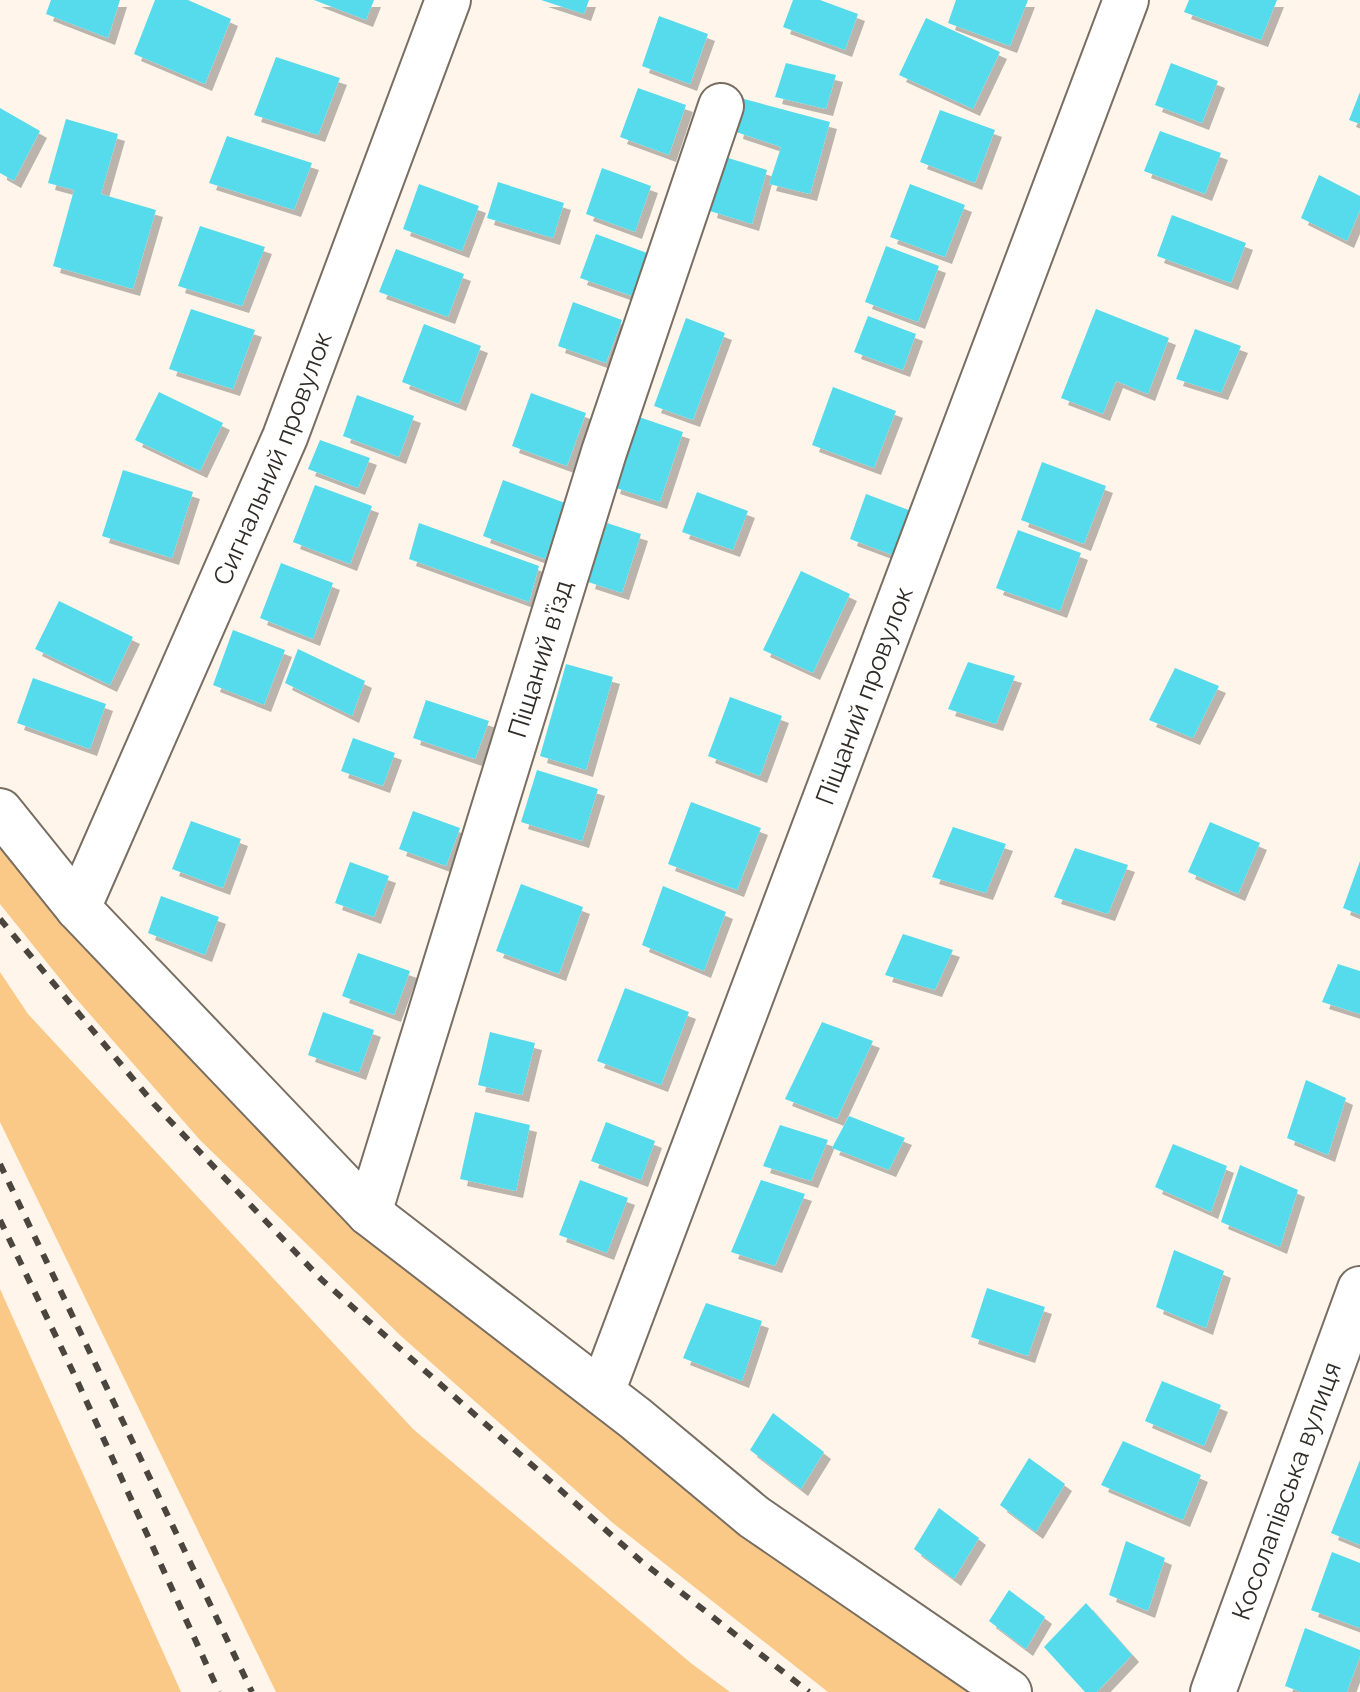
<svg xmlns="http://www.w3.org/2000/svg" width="1360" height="1692" viewBox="0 0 1360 1692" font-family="Raleway,sans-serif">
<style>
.green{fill:#fac887}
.building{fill:#55dbeb;filter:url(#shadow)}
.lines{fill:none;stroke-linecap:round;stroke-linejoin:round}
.minor-casing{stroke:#786e61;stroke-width:48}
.minor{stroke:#fff;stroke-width:44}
.rail{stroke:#4a453f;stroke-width:6;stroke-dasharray:10 10;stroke-linecap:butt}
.labels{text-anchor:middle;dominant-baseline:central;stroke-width:6;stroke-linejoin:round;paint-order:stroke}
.street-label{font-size:26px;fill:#312c27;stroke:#fff}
</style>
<defs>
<filter id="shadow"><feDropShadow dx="7" dy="7" stdDeviation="0" flood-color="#0004"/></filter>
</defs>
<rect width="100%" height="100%" fill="#fff5ea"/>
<!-- green -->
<path class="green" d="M 0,796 L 369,1213 L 973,1692 L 828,1692 L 613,1523 L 401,1336 L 200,1140 L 73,995 L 0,904 Z
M 0,972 L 28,1014 L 413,1429 L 692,1664 L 730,1692 L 276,1692 L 0,1122 Z
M 0,1289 L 181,1692 L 0,1692 Z"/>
<!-- building -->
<path class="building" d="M 51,0 L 120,0 L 108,38 L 46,14 Z
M 155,0 L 188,0 L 231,19 L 205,84 L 134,54 Z
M 314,0 L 374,0 L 366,20 Z
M 541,0 L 589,0 L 584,14 Z
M 793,0 L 820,0 L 858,14 L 845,50 L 783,27 Z
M 956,0 L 1028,0 L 1010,46 L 948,23 Z
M 1189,0 L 1277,0 L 1261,40 L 1184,12 Z
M 659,16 L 708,34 L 690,84 L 642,66 Z
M 926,18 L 1000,52 L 973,109 L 899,75 Z
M 276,57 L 340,78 L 318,135 L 254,115 Z
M 786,63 L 836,75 L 826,109 L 775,97 Z
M 1171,63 L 1218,81 L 1202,123 L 1155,105 Z
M 638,88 L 686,105 L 669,155 L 620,137 Z
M 1360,92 L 1360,124 L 1349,120 Z
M 744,99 L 830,122 L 810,194 L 769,184 L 781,147 L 736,132 Z
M 0,108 L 40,131 L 14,181 L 0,173 Z
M 940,110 L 995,130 L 975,183 L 920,162 Z
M 66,119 L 118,134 L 101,194 L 156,210 L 133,289 L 53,266 L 74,190 L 48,183 Z
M 1160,131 L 1221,153 L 1205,194 L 1144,171 Z
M 227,136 L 312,163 L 294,210 L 209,183 Z
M 725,157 L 767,170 L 752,224 L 710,211 Z
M 602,168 L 651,186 L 635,232 L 586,214 Z
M 1319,175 L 1360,196 L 1360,210 L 1347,241 L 1301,218 Z
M 498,182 L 564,203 L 553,238 L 487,218 Z
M 419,184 L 479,206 L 462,251 L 403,229 Z
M 910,184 L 965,205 L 945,257 L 890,237 Z
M 1172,215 L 1246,243 L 1231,283 L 1157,256 Z
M 200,226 L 265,247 L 242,306 L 178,286 Z
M 596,234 L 647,253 L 632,296 L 580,278 Z
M 886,246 L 939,266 L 918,322 L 865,302 Z
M 396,249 L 464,274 L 448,317 L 379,292 Z
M 573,302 L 622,320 L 606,363 L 558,346 Z
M 191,309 L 255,330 L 233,389 L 169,369 Z
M 1096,309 L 1169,338 L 1148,394 L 1116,381 L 1103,414 L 1061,398 Z
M 868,316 L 916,334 L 903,370 L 854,352 Z
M 686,318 L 725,333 L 693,420 L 654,406 Z
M 424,324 L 481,346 L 459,404 L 402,382 Z
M 1195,329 L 1241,346 L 1221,393 L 1176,379 Z
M 833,387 L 896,411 L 874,468 L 812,445 Z
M 159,392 L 223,423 L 200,471 L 135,440 Z
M 531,393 L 586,413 L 567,466 L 512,446 Z
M 357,395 L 414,416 L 399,457 L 343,436 Z
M 636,416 L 683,432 L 660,502 L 613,487 Z
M 320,440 L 370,458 L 358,488 L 308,469 Z
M 1042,462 L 1106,486 L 1084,544 L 1021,520 Z
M 123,470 L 193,492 L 172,558 L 102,536 Z
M 503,480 L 565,503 L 545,559 L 483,536 Z
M 315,485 L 372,506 L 350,564 L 293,542 Z
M 697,492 L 748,511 L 733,550 L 682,532 Z
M 866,494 L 914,512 L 898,557 L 850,539 Z
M 419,523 L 539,566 L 529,602 L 409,559 Z
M 607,523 L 641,534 L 622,593 L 588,582 Z
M 1018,530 L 1081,553 L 1060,611 L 996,588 Z
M 281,563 L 333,583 L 313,639 L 260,618 Z
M 801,571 L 850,594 L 813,673 L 763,650 Z
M 59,601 L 133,637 L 110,685 L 35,649 Z
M 233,630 L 285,650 L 264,705 L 213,685 Z
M 298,649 L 365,681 L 352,716 L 285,683 Z
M 968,662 L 1015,676 L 996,724 L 948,709 Z
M 566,664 L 613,677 L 586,770 L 540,756 Z
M 1175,668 L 1219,686 L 1193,738 L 1149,720 Z
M 33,678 L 106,704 L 90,749 L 17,723 Z
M 730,697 L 782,716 L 760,776 L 708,756 Z
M 426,700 L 489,721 L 475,759 L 413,738 Z
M 353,738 L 395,753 L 383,786 L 341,771 Z
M 537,770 L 598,789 L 582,841 L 521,822 Z
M 691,802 L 761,828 L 737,890 L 668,864 Z
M 413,811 L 460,828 L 446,866 L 399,849 Z
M 191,821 L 241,839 L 223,888 L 172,869 Z
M 1210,822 L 1260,843 L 1238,894 L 1188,872 Z
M 953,827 L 1006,844 L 986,893 L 932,877 Z
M 1075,848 L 1128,865 L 1108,914 L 1054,897 Z
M 1360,861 L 1360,915 L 1343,908 Z
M 350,862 L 389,876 L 374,917 L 335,903 Z
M 521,884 L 583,907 L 559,974 L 496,951 Z
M 663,886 L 726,912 L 704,971 L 642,945 Z
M 161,896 L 219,917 L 205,955 L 148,933 Z
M 903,934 L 953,950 L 935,990 L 885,975 Z
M 358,953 L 410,971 L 394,1015 L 342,996 Z
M 1338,964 L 1360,971 L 1360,1014 L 1322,1002 Z
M 625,988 L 689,1012 L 661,1085 L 597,1061 Z
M 323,1012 L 374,1030 L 359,1073 L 308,1055 Z
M 822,1022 L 873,1041 L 837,1119 L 785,1099 Z
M 490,1032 L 535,1043 L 522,1095 L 478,1085 Z
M 1306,1080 L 1346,1098 L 1328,1155 L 1287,1138 Z
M 475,1112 L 530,1125 L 516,1191 L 460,1179 Z
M 849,1116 L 905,1138 L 889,1170 L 832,1148 Z
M 606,1122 L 655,1141 L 641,1180 L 591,1161 Z
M 780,1125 L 828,1140 L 811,1181 L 763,1166 Z
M 1173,1144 L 1227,1166 L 1211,1212 L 1155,1187 Z
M 1240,1165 L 1298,1190 L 1280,1247 L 1221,1222 Z
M 580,1180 L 628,1198 L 607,1253 L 559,1235 Z
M 761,1180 L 805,1194 L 775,1266 L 731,1252 Z
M 1174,1250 L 1224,1271 L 1206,1328 L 1156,1307 Z
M 987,1288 L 1045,1307 L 1028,1356 L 971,1337 Z
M 706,1303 L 762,1321 L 742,1381 L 683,1358 Z
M 1162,1381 L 1221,1405 L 1204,1446 L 1145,1421 Z
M 773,1413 L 824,1452 L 801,1489 L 750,1450 Z
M 1123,1441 L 1201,1475 L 1183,1520 L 1101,1485 Z
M 1029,1458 L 1065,1484 L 1036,1532 L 1000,1505 Z
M 1360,1460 L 1360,1545 L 1331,1533 Z
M 939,1508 L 979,1538 L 954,1579 L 914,1549 Z
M 1126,1541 L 1165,1558 L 1148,1611 L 1109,1595 Z
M 1332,1552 L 1360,1563 L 1360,1628 L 1311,1610 Z
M 1009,1590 L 1045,1617 L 1026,1649 L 989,1621 Z
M 1086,1603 L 1132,1655 L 1097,1692 L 1085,1692 L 1044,1647 Z
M 1305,1628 L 1360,1650 L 1360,1656 L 1347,1692 L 1301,1692 L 1285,1686 Z"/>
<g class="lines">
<!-- minor casing -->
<g class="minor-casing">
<g id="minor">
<path d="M 0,811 L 78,908 L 369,1213 L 635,1418 L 754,1517 L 1009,1692"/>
<path id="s1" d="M 78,908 L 285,437 L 448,0"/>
<path id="s2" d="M 369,1213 L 604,452 L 721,106"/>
<path id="s3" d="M 602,1392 L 1126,0"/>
<path id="s4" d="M 1213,1692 L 1360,1289"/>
</g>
</g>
<!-- minor -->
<use href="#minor" class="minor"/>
<!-- rail -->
<path class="rail" d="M 0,919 L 154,1104 L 322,1280 L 641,1561 L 809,1692
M 0,1164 L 252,1692
M 0,1220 L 74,1374 L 219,1692"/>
</g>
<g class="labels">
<!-- street labels -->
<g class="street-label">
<text stroke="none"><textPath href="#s1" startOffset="490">Сигнальний провулок</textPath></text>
<text stroke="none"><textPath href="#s2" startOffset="580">Піщаний в’їзд</textPath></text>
<text stroke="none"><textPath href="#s3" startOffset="744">Піщаний провулок</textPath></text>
<text stroke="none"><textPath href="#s4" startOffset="214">Косолапівська вулиця</textPath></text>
</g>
</g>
</svg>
